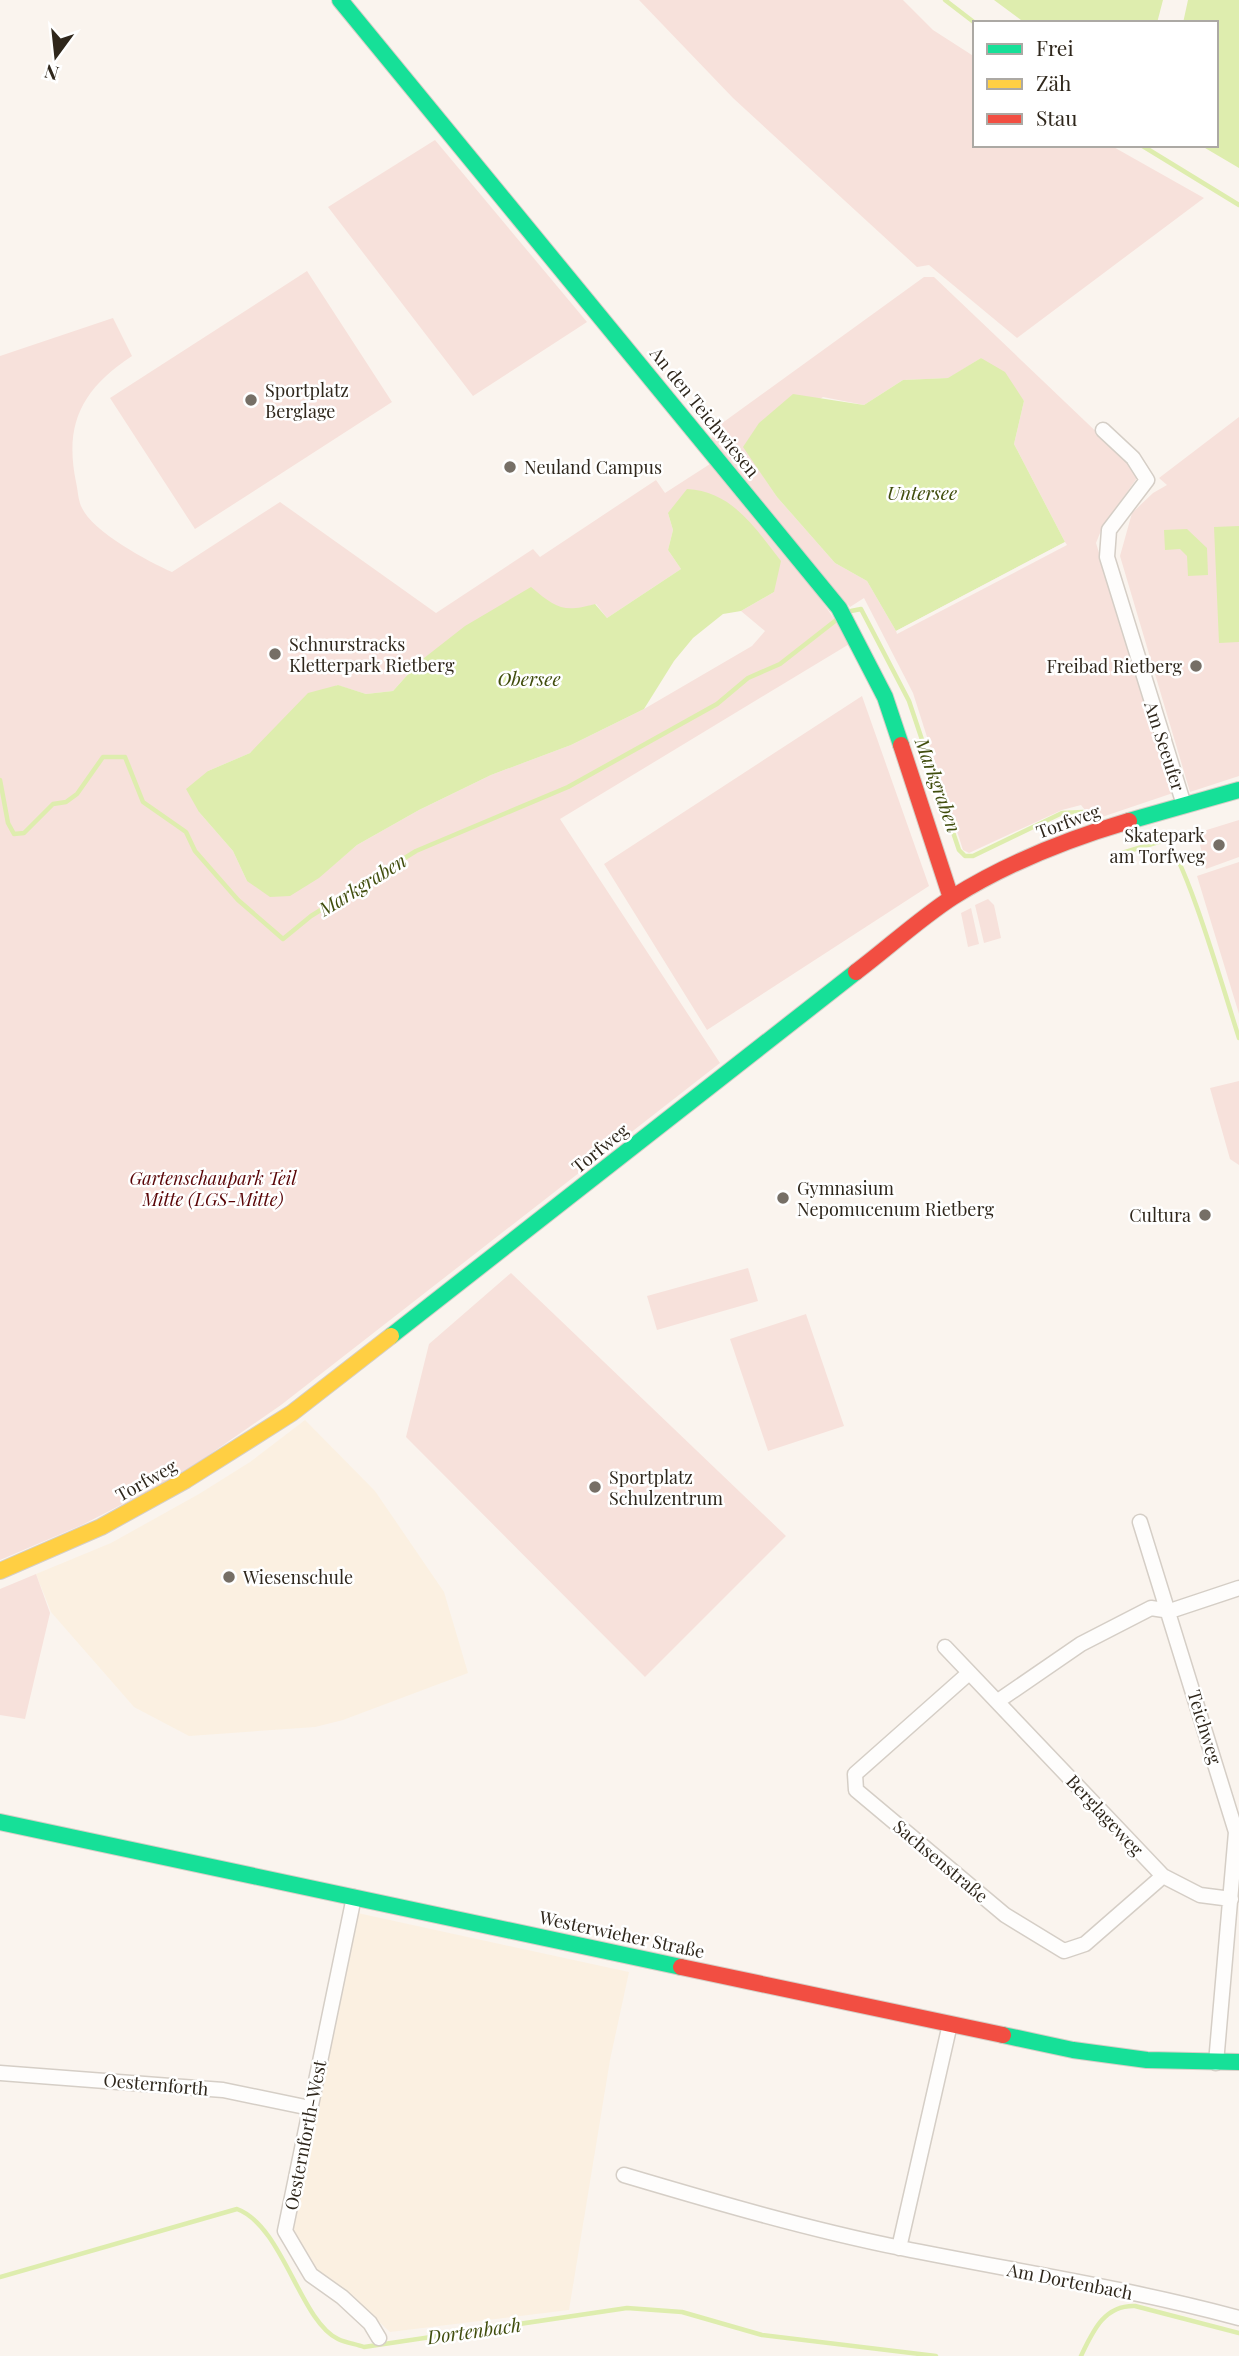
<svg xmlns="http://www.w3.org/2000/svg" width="1239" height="2356" viewBox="0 0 1239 2356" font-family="'Playfair Display',serif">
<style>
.built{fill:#fbf0e1}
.green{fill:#f7e1db;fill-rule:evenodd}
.water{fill:#deedae}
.pier{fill:#faf4ee}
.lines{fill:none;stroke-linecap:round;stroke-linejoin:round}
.stream{stroke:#deedae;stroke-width:4.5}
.street-casing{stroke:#d5cec6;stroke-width:17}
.fast-casing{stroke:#d5cec6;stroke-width:18}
.slow-casing{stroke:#d5cec6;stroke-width:18}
.jam-casing{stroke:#d5cec6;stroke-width:18}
.street{stroke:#fefdfc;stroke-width:14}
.fast{stroke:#16e098;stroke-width:16}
.slow{stroke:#ffcf43;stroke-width:16}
.jam{stroke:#f24e42;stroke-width:16}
.poi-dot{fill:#766f66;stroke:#fff;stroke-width:2.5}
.labels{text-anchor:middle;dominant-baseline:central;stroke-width:5;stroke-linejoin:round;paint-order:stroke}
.poi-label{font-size:18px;fill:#2f271c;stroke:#fff;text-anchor:start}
.street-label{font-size:18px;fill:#2f271c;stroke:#fff}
.park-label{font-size:18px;font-style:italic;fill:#590406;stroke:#fff}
.water-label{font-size:19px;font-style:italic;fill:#404d0d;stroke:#fff}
</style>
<rect width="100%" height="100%" fill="#faf4ee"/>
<!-- built -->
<path class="built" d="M 305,1420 L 375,1491 L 444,1592 L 468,1673 L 343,1720 L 315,1727 L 189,1736 L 134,1707 L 51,1612 L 36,1574 L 111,1543 L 199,1494 L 250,1462 Z
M 353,1912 L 629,1972 L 610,2060 L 569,2310 L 390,2332 L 350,2294 L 318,2272 L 293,2233 Z"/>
<!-- green -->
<path class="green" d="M 639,0 L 903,0 L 933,30 L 975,57 L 975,145 L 1110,145 L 1204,198 L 1017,338 L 929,265 L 917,267 L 733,98 Z
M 435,140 L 587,322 L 473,396 L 328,207 Z
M 307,271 L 392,402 L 195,529 L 110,398 Z
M 924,277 L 934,277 L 1129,463 L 1137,478 L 1102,528 L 1096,543 L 1173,793 L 1093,820 L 1081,805 L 1062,810 L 969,853 L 963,850 L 913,693 L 864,598 L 850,607 L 711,440 L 714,429 ZM 981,358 L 1024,401 L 1014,444 L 1065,542 L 896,631 L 867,581 L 835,563 L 777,497 L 744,447 L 823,397 L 864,405 L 903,380 L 949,378 Z
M 113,318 L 132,356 C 82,389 64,424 76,482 C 78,490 78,501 82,508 C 93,532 149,562 172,572 L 280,502 L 436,613 L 533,549 L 540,557 L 656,480 L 665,493 L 710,464 L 819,597 L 851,643 L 560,819 L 720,1063 L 281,1405 L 183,1473 L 82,1525 L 0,1560 L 0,356 ZM 668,513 L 774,592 L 741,611 L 765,631 L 752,646 L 644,709 L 571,745 L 491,775 L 419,810 L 357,845 L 319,877 L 247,881 L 233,851 L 199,812 L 208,771 L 250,753 L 337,685 L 366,694 L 393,691 L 419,662 L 551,604 L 571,611 L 596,604 L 607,618 L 681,569 L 668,550 L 673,530 Z
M 1239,417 L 1239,776 L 1190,792 L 1120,556 L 1132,513 L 1153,493 L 1167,485 L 1159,478 Z
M 862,696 L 929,886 L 707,1030 L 604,864 Z
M 1239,820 L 1239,857 L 1206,869 L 1197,833 Z
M 1239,862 L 1239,1014 L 1197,876 Z
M 988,899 L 994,905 L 1001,938 L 984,943 L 975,905 Z
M 971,908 L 979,944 L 968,947 L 961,913 Z
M 1239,1081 L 1239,1165 L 1230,1159 L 1210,1088 Z
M 748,1268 L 758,1301 L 657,1330 L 647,1296 Z
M 511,1273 L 786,1536 L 645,1677 L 406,1437 L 429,1344 Z
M 806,1314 L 844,1426 L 768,1451 L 730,1339 Z
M 36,1574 L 50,1613 L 25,1719 L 0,1715 L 0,1589 Z"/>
<!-- water -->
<path class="water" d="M 994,0 L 1163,0 L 1157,23 L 1025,23 Z
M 1188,0 L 1239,0 L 1239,168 L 1200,145 L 1216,145 L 1216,23 L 1183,23 Z
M 981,358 L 1005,372 L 1024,401 L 1014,444 L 1065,542 L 896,631 L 867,581 L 835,563 L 777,497 L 743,447 L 759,423 L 793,394 L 864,405 L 903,380 L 948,378 Z
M 687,489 C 732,491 755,528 781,561 L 774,592 L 741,611 L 723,614 L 693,638 L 674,661 L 644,709 L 571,745 L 491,775 L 419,810 L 357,845 L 319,878 L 290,896 L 270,897 L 247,881 L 233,851 L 199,812 L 186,789 L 208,771 L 250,753 L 308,693 L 338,685 L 366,694 L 393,691 L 419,662 L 465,626 L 531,587 C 556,608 563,613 595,604 L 607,618 L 681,569 L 668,550 L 673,530 L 668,513 Z
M 1239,526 L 1239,642 L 1219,643 L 1214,527 Z
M 1187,529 L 1207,548 L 1208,575 L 1188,576 L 1187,556 L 1180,549 L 1165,550 L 1164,530 Z"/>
<!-- pier -->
<path class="pier" d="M 1065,542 L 1067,545 L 897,634 L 896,631 Z"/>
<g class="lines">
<!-- stream -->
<path class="stream" d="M 945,0 L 975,23
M 1141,145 L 1239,205
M 851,611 L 861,609 L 909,701 L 959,850 L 965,856 L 973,856 L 1062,813 L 1083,812
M 0,780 L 8,823 L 14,834 L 24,833 L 53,804 L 66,802 L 77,794 L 103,757 L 125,757 L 143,802 L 186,832 L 195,851 L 238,900 L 283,939 L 311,916 L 416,851 L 568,787 L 717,704 L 748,678 L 780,664 L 835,621
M 1122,853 L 1165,840 C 1185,854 1228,1005 1239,1038
M 0,2277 L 237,2209 C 283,2226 300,2321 338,2339 C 346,2343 356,2344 364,2347 L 627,2308 L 682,2312 L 762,2335 L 936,2356
M 1081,2356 C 1093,2331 1104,2305 1135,2306 L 1239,2333"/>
<!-- street casing -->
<g class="street-casing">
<path id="street" d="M 1103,430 L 1133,458 L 1147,480 L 1109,530 L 1107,557 L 1184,805
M 1140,1522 L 1236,1832 L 1216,2063
M 945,1647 L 1163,1876 L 1200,1895 L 1231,1899
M 969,1673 L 855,1774 L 856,1790 L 1005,1915 L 1064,1951 L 1085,1944 L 1163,1876
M 998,1701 L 1081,1644 L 1151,1608 L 1170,1611 L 1239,1588
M 354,1897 L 285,2231 L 311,2275 L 342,2297 L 370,2323 L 379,2338
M 0,2073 L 223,2090 L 310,2108
M 624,2175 C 715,2202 807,2229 901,2248 C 1014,2271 1128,2288 1239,2318
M 899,2248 L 950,2024"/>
</g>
<!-- fast casing -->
<g class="fast-casing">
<path id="fast" d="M 340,0 L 839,608 L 885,697 L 901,745
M 1129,821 L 1239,790
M 391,1336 L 856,972
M 0,1822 L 681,1967
M 1003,2035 L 1073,2050 L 1147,2060 L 1239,2062"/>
</g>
<!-- slow casing -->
<g class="slow-casing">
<path id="slow" d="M 0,1571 L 101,1527 L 186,1480 L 292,1413 L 391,1336"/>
</g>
<!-- jam casing -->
<g class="jam-casing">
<path id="jam" d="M 901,745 L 951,898
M 856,972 C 888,948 919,919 953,897 C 1007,863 1068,839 1129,821
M 681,1967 L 1003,2035"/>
</g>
<!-- street -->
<use href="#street" class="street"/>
<!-- fast -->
<use href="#fast" class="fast"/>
<!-- slow -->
<use href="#slow" class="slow"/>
<!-- jam -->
<use href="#jam" class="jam"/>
</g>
<!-- markers -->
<g class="poi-dot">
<circle cx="251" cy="400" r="7"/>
<circle cx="510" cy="467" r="7"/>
<circle cx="275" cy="654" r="7"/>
<circle cx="1196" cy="666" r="7"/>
<circle cx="1219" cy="845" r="7"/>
<circle cx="783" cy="1198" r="7"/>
<circle cx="1205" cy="1215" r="7"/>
<circle cx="595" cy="1487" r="7"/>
<circle cx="229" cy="1577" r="7"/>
</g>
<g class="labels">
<!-- poi labels -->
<g class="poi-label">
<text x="265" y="390">Sportplatz<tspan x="265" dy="21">Berglage</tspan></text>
<text x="524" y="467">Neuland Campus</text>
<text x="289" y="644">Schnurstracks<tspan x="289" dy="21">Kletterpark Rietberg</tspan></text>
<text x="1182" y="666" text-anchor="end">Freibad Rietberg</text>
<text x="1205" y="835" text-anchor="end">Skatepark<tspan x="1205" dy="21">am Torfweg</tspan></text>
<text x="797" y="1188">Gymnasium<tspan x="797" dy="21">Nepomucenum Rietberg</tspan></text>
<text x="1191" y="1215" text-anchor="end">Cultura</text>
<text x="609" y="1477">Sportplatz<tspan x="609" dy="21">Schulzentrum</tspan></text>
<text x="243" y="1577">Wiesenschule</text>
</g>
<!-- street labels -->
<g class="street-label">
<text transform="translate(705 412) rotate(51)">An den Teichwiesen</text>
<text transform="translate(1165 746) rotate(72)">Am Seeufer</text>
<text transform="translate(1068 821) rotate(-20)">Torfweg</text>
<text transform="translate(600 1148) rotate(-39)">Torfweg</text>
<text transform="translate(146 1480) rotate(-29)">Torfweg</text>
<text transform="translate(1205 1727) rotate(73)">Teichweg</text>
<text transform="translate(1105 1815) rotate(47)">Berglageweg</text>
<text transform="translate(941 1861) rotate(40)">Sachsenstraße</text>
<text transform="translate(622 1934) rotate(12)">Westerwieher Straße</text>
<text transform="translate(156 2084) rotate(5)">Oesternforth</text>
<text transform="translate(305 2135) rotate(-79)">Oesternforth-West</text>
<text transform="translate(1070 2281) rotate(11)">Am Dortenbach</text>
</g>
<!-- park labels -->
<g class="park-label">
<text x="213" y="1178">Gartenschaupark Teil<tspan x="213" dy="21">Mitte (LGS-Mitte)</tspan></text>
</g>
<!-- water labels -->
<g class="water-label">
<text x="922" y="492">Untersee</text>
<text x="529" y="678">Obersee</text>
<text transform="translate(939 785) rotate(70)">Markgraben</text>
<text transform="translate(362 884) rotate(-32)">Markgraben</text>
<text transform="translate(474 2330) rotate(-8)">Dortenbach</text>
</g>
</g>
<!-- legend -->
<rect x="973" y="21" width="245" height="126" fill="#ffffff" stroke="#aca9a4" stroke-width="2"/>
<rect x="987" y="44" width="35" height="10" fill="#16e098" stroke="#aca9a4" stroke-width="2"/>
<text x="1036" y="56" font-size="21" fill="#2f271c">Frei</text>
<rect x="987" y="79" width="35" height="10" fill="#ffcf43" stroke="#aca9a4" stroke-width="2"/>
<text x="1036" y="91" font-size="21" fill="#2f271c">Zäh</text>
<rect x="987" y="114" width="35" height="10" fill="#f24e42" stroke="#aca9a4" stroke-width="2"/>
<text x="1036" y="126" font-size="21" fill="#2f271c">Stau</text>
<!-- north arrow -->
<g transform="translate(56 56) rotate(195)" stroke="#ffffff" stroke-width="5" paint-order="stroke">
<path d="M0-5L12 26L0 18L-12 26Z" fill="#2f271c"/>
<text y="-10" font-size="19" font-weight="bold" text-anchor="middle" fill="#2f271c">N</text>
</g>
</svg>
